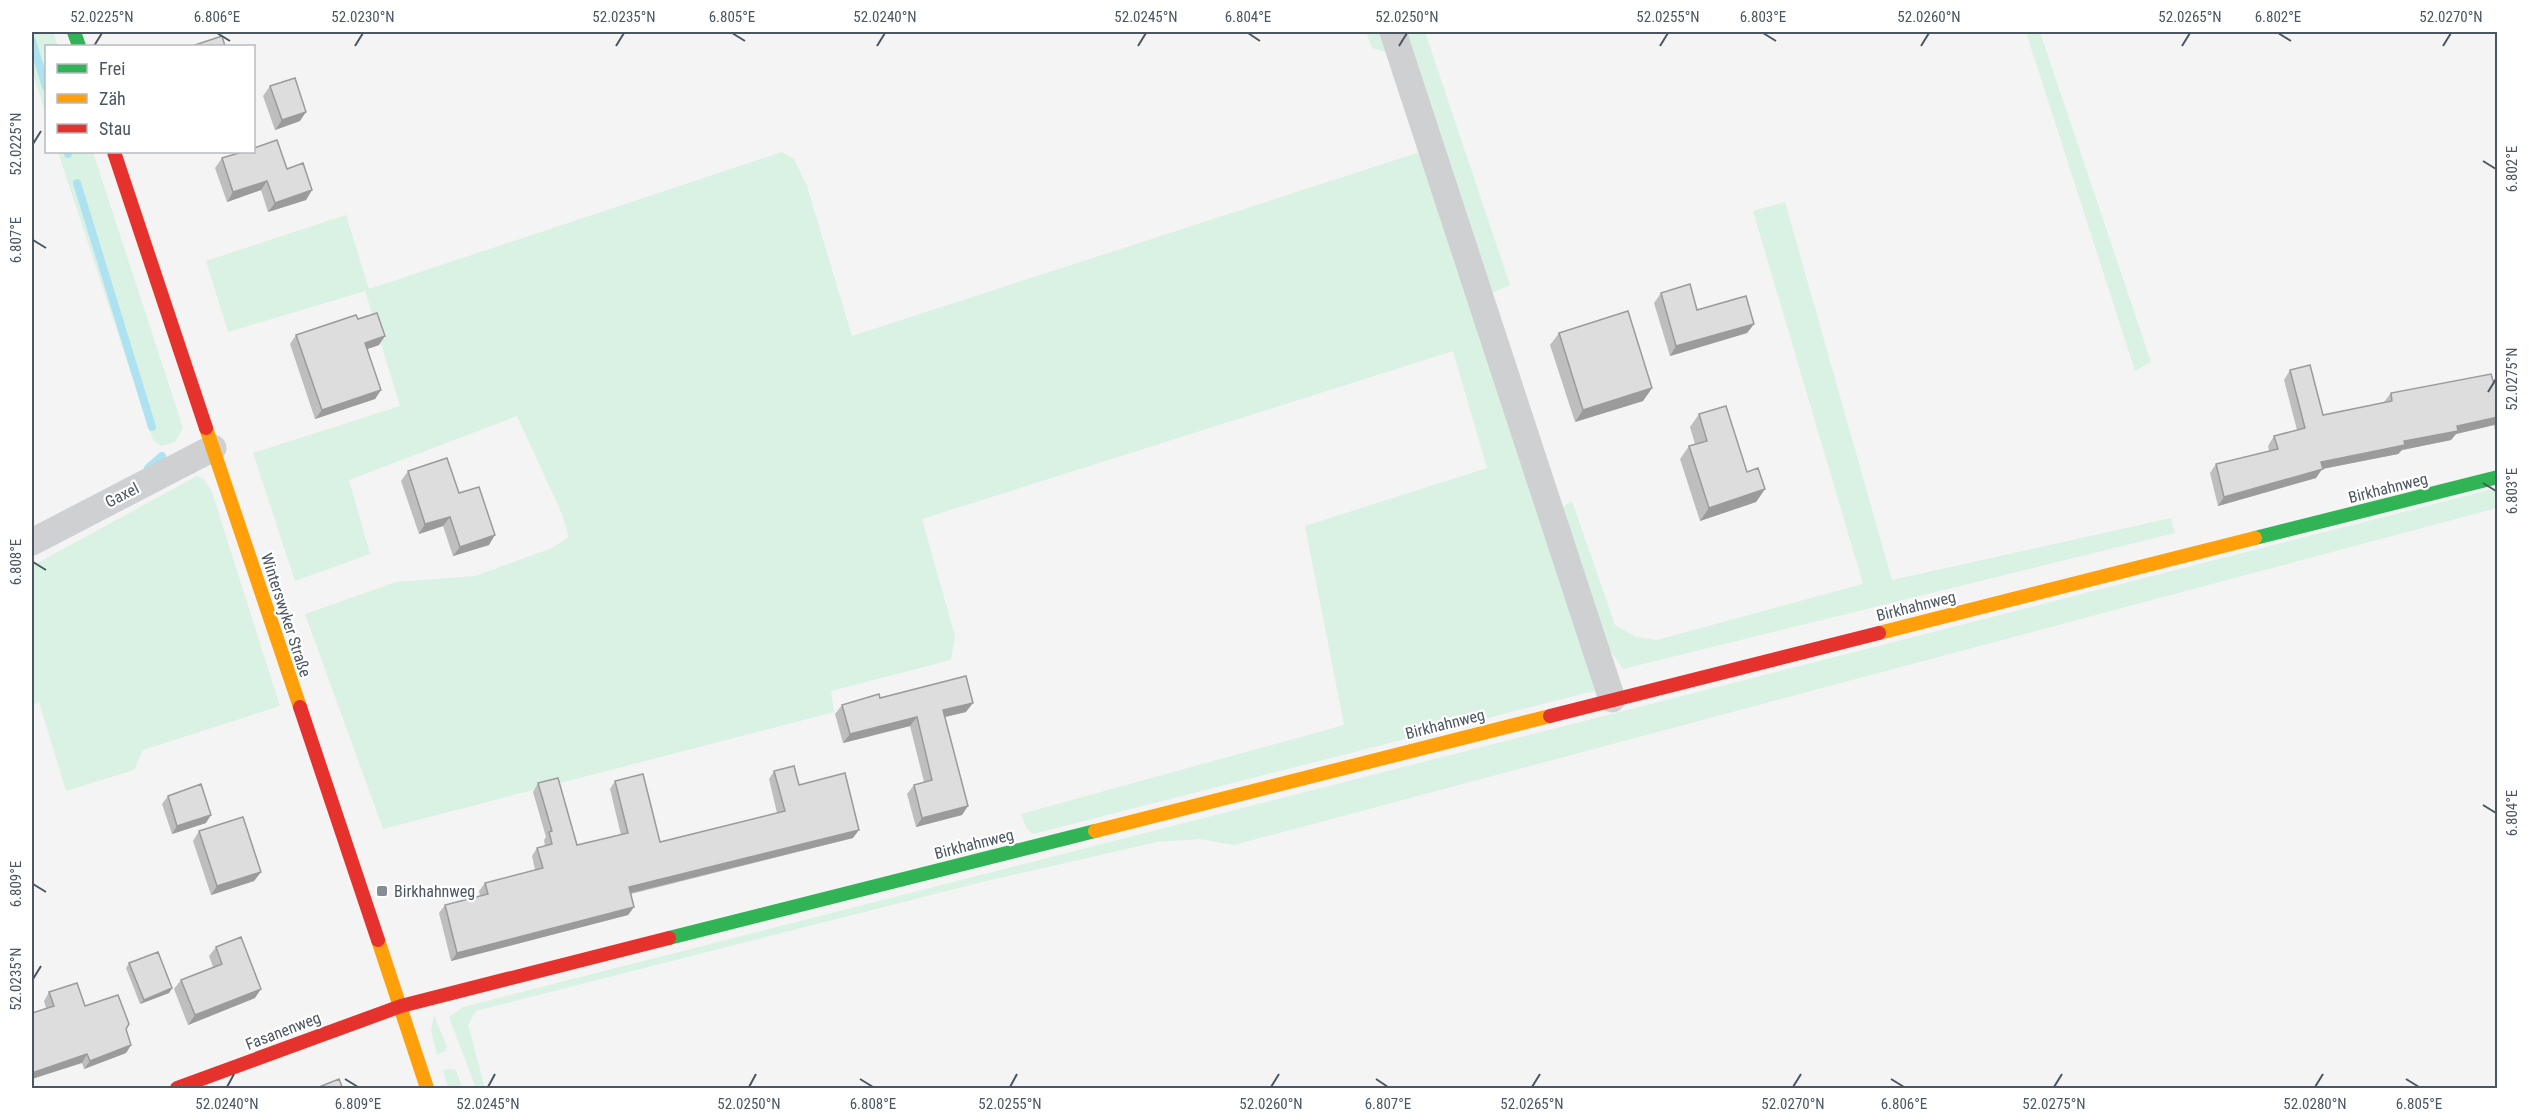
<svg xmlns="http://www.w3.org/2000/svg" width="2529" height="1120" viewBox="0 0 2529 1120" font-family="'Roboto Condensed',sans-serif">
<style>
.green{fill:#d9f2e3}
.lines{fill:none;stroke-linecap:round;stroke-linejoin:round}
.stream{stroke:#aee2f0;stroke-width:8}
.street{stroke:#ced0d2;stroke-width:27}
.fast{stroke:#30b455;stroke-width:14}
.slow{stroke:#ff9f0a;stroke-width:14}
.jam{stroke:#e5322d;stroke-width:14}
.wall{fill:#bebebf}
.shaded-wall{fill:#9b9b9b}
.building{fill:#ddddde;stroke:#9b9b9b;stroke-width:1.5}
.ticks{fill:none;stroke:#4a5661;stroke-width:2}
.poi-dot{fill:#868d94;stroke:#fff;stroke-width:2}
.labels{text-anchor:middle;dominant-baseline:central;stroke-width:4.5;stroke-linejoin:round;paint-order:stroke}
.street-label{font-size:16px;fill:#4a5661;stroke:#fff}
.poi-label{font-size:16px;fill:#4a5661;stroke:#fff;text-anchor:start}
.neatline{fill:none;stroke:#4a5661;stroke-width:2}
.ticks-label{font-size:15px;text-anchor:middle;fill:#4a5661}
</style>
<rect width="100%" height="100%" fill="#f4f4f4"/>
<!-- green -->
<path class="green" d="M 32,32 L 53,32 L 58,46 L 46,46 L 46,115 L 32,70 Z
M 1366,32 L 1388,32 L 1598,690 L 1033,834 L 1026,828 L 1021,814 L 1344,725 L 1305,526 L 1487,468 L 1453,351 L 922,519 L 955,636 L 951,660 L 831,691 L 834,712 L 383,829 L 305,614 L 396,582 L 475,576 L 552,548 L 569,537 L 562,514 L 517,416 L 349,480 L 370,554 L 295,581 L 253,453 L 400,406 L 365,291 L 228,332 L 206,261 L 346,215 L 369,289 L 782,152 L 794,159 L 807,186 L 852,336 L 1420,152 L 1386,52 L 1372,48 Z
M 1401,32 L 1425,32 L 1510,285 L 1487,295 Z
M 2026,32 L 2040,32 L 2151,362 L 2135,371 Z
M 58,152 L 93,152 L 183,428 L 175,442 L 161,446 L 153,440 Z
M 1785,202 L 1892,580 L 2171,518 L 2175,533 L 1623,669 L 1603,640 L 1560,509 L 1572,501 L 1615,625 L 1636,637 L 1657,640 L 1863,584 L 1753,211 Z
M 197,476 L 204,479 L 212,492 L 280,706 L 143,750 L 134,770 L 66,791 L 39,702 L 32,706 L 32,566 Z
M 2497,488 L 2497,508 L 1234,845 L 1200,839 L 1157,842 L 982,882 L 476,1011 L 468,1025 L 485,1088 L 476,1088 L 449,1017 L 463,1007 Z
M 434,1015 L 447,1047 L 445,1051 L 437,1055 L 431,1030 Z
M 450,1069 L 456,1070 L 462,1088 L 448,1088 L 443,1070 Z"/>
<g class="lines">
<!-- stream -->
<path class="stream" d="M 32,41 L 46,87
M 68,152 L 68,154
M 77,183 L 152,427
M 148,468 L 162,456"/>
<!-- street -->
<path class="street" d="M 1393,32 L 1612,699
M 32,542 L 213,448"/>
<!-- fast -->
<path class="fast" d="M 74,32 L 79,46
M 2255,538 L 2498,477
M 669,938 L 1095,831"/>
<!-- slow -->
<path class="slow" d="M 206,428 L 300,707
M 1879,633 L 2255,538
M 1095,831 L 1550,716
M 378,940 L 427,1088"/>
<!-- jam -->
<path class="jam" d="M 114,152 L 206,428
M 300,707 L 378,940
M 1550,716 L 1879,633
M 177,1088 L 401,1006 L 669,938"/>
</g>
<!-- wall -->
<path class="wall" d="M 270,86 L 300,121 L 275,130 L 263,96 Z
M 222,158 L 287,169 L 312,190 L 306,200 L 268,212 L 261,190 L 227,202 L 215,168 Z
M 1661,293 L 1697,310 L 1754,324 L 1747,333 L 1670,356 L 1654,303 Z
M 358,319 L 379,345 L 367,349 L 381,390 L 375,399 L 315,419 L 290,344 L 296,335 Z
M 1559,333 L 1652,388 L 1643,401 L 1575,422 L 1550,345 Z
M 2290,370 L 2323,415 L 2384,402 L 2391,393 L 2498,380 L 2498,430 L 2495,431 L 2494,425 L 2456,434 L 2451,440 L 2402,450 L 2398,454 L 2322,469 L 2316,478 L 2218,506 L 2210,473 L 2216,464 L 2269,451 L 2268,446 L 2274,436 L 2297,430 L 2284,380 Z
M 1699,414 L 1747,472 L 1765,489 L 1756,502 L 1700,521 L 1680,459 L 1689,446 L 1695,444 L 1690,427 Z
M 408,471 L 459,493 L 489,545 L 453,556 L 443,526 L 419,534 L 401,481 Z
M 842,705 L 966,712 L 945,717 L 962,815 L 916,827 L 907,794 L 914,785 L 924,782 L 910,726 L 843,743 L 835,714 Z
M 774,771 L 799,785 L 853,838 L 631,894 L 634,907 L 628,915 L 451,961 L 439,913 L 445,905 L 480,896 L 479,891 L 485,883 L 535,870 L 532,856 L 537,848 L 545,846 L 544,840 L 546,837 L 533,792 L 538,783 L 577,845 L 621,835 L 610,789 L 615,781 L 660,842 L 777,813 L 769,779 Z
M 168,796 L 206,823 L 172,834 L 162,804 Z
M 199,831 L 261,872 L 254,881 L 211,895 L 193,841 Z
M 216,947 L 255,998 L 188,1025 L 174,989 L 181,980 L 213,967 L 209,956 Z
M 129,963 L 172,988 L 169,993 L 140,1004 L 126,968 Z
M 49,992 L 85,1006 L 126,1029 L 131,1045 L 126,1053 L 84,1069 L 82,1063 L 46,1008 L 44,1001 Z"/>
<!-- shaded-wall -->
<path class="shaded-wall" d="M 306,112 L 300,121 L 275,130 L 282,120 Z
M 267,181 L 261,190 L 227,202 L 233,192 Z
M 312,190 L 306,200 L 268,212 L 275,203 Z
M 1754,324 L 1747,333 L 1670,356 L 1676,346 Z
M 385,336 L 379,345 L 359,352 L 365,343 Z
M 1652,388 L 1643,401 L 1575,422 L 1583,410 Z
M 381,390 L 375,399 L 315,419 L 322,410 Z
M 2498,417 L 2498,421 L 2494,425 L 2456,434 L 2451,440 L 2402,450 L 2398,454 L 2322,469 L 2316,478 L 2218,506 L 2224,497 L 2321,462 L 2404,441 L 2457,426 Z
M 1765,489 L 1756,502 L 1700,521 L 1709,508 Z
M 450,517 L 443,526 L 419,534 L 425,524 Z
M 495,535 L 489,545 L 453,556 L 460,547 Z
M 973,703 L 966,712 L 936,719 L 943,710 Z
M 917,717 L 910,726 L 843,743 L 850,734 Z
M 968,806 L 962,815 L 916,827 L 922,818 Z
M 211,815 L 206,823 L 172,834 L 177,826 Z
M 859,830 L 853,838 L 623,895 L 629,887 Z
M 261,872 L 254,881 L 211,895 L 217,886 Z
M 634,907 L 628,915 L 451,961 L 457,953 Z
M 172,988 L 169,993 L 140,1004 L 144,1000 Z
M 261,989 L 255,998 L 188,1025 L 195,1015 Z
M 131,1045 L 126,1053 L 84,1069 L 90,1061 Z
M 87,1054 L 82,1063 L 32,1079 L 32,1073 Z"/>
<!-- building -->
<path class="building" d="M 222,36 L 225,46 L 192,46 Z
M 295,78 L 306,112 L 282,120 L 270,86 Z
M 277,140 L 287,169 L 303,163 L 312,190 L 275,203 L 267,181 L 233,192 L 222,158 L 242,152 L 254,152 L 254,148 Z
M 1690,284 L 1697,310 L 1746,296 L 1754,324 L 1676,346 L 1661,293 Z
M 1628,311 L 1652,388 L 1583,410 L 1559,333 Z
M 377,313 L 385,336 L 365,343 L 381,390 L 322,410 L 296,335 L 356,315 L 358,319 Z
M 2310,365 L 2323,415 L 2392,401 L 2391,393 L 2491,374 L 2493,381 L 2498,380 L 2498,417 L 2457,426 L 2458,431 L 2404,441 L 2405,445 L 2321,462 L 2323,469 L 2224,497 L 2216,464 L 2278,449 L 2274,436 L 2305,428 L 2290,370 Z
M 1726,406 L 1747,472 L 1758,468 L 1765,489 L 1709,508 L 1689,446 L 1707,441 L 1699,414 Z
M 447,458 L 459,493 L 479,487 L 495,535 L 460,547 L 450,517 L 425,524 L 408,471 Z
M 966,676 L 973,703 L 943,710 L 968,806 L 922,818 L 914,785 L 932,780 L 917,717 L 850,734 L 842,705 L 879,694 L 880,698 Z
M 794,766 L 799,785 L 845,773 L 859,830 L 629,887 L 634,907 L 457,953 L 445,905 L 488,894 L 485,883 L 543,868 L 537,848 L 552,844 L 549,832 L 552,831 L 538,783 L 558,778 L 577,845 L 628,833 L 615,781 L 643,774 L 660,842 L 785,811 L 774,771 Z
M 201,784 L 211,815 L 177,826 L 168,796 Z
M 243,817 L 261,872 L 217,886 L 199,831 Z
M 241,937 L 261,989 L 195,1015 L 181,980 L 222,964 L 216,947 Z
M 158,952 L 172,988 L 144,1000 L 129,963 Z
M 77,983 L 85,1006 L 118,995 L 129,1024 L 126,1029 L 131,1045 L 90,1061 L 87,1054 L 32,1073 L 32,1013 L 54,1006 L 49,992 Z
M 339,1079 L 343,1089 L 314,1089 Z"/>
<!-- ticks -->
<path class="ticks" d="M 217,33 L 230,41M 732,33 L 745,41M 1248,33 L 1260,41M 1763,33 L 1776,41M 2278,33 L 2291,41M 94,46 L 102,33M 355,46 L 363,33M 616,46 L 624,33M 877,46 L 885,33M 1138,46 L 1146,33M 1399,46 L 1407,33M 1660,46 L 1668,33M 1921,46 L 1929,33M 2182,46 L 2190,33M 2443,46 L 2451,33M 33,144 L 41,131M 2483,161 L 2496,169M 33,240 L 46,248M 2488,392 L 2496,379M 2483,483 L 2496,491M 33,562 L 46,570M 2483,805 L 2496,813M 33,884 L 46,892M 33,979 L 41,966M 345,1079 L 358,1087M 860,1079 L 873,1087M 1376,1079 L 1388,1087M 1891,1079 L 1904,1087M 2406,1079 L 2419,1087M 227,1087 L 234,1074M 488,1087 L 495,1074M 749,1087 L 756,1074M 1010,1087 L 1017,1074M 1271,1087 L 1279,1074M 1532,1087 L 1540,1074M 1793,1087 L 1801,1074M 2054,1087 L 2062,1074M 2315,1087 L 2323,1074"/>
<!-- markers -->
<rect class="poi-dot" x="376" y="885" width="12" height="12" rx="3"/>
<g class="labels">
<!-- street labels -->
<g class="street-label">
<text transform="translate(2388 488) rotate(-14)">Birkhahnweg</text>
<text transform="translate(122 495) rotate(-27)">Gaxel</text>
<text transform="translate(1916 606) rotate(-14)">Birkhahnweg</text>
<text transform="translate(286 615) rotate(72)">Winterswyker Straße</text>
<text transform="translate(1445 724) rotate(-14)">Birkhahnweg</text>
<text transform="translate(974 844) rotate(-14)">Birkhahnweg</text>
<text transform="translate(283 1031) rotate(-21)">Fasanenweg</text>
</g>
<!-- poi labels -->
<g class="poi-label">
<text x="394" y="891">Birkhahnweg</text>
</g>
</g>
<!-- border -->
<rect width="2529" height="1120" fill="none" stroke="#ffffff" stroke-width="66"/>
<!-- legend -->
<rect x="45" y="45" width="210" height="108" fill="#ffffff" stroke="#b7bbc0" stroke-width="1.5"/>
<rect x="57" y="64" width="30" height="9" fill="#30b455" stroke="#b7bbc0" stroke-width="1.5"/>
<text x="99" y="75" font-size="18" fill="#4a5661">Frei</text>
<rect x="57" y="94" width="30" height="9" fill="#ff9f0a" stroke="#b7bbc0" stroke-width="1.5"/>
<text x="99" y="105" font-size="18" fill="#4a5661">Zäh</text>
<rect x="57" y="124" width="30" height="9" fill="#e5322d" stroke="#b7bbc0" stroke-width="1.5"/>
<text x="99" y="135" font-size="18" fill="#4a5661">Stau</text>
<rect x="33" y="33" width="2463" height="1054" class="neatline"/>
<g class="ticks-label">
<text x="102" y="22">52.0225°N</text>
<text x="217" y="22">6.806°E</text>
<text x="363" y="22">52.0230°N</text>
<text x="624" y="22">52.0235°N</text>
<text x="732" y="22">6.805°E</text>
<text x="885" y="22">52.0240°N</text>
<text x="1146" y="22">52.0245°N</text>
<text x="1248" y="22">6.804°E</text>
<text x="1407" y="22">52.0250°N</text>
<text x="1668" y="22">52.0255°N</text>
<text x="1763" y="22">6.803°E</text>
<text x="1929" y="22">52.0260°N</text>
<text x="2190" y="22">52.0265°N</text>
<text x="2278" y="22">6.802°E</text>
<text x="2451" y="22">52.0270°N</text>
<text transform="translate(16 144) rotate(-90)" y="5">52.0225°N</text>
<text transform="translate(2512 169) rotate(-90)" y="5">6.802°E</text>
<text transform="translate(16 240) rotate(-90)" y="5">6.807°E</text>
<text transform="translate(2512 379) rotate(-90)" y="5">52.0275°N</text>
<text transform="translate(2512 491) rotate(-90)" y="5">6.803°E</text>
<text transform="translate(16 562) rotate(-90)" y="5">6.808°E</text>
<text transform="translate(2512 813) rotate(-90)" y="5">6.804°E</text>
<text transform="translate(16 884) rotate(-90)" y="5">6.809°E</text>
<text transform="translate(16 979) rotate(-90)" y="5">52.0235°N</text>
<text x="227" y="1109">52.0240°N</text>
<text x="358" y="1109">6.809°E</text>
<text x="488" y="1109">52.0245°N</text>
<text x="749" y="1109">52.0250°N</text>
<text x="873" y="1109">6.808°E</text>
<text x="1010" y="1109">52.0255°N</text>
<text x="1271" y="1109">52.0260°N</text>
<text x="1388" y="1109">6.807°E</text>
<text x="1532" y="1109">52.0265°N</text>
<text x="1793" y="1109">52.0270°N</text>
<text x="1904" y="1109">6.806°E</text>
<text x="2054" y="1109">52.0275°N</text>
<text x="2315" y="1109">52.0280°N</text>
<text x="2419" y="1109">6.805°E</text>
</g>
</svg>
